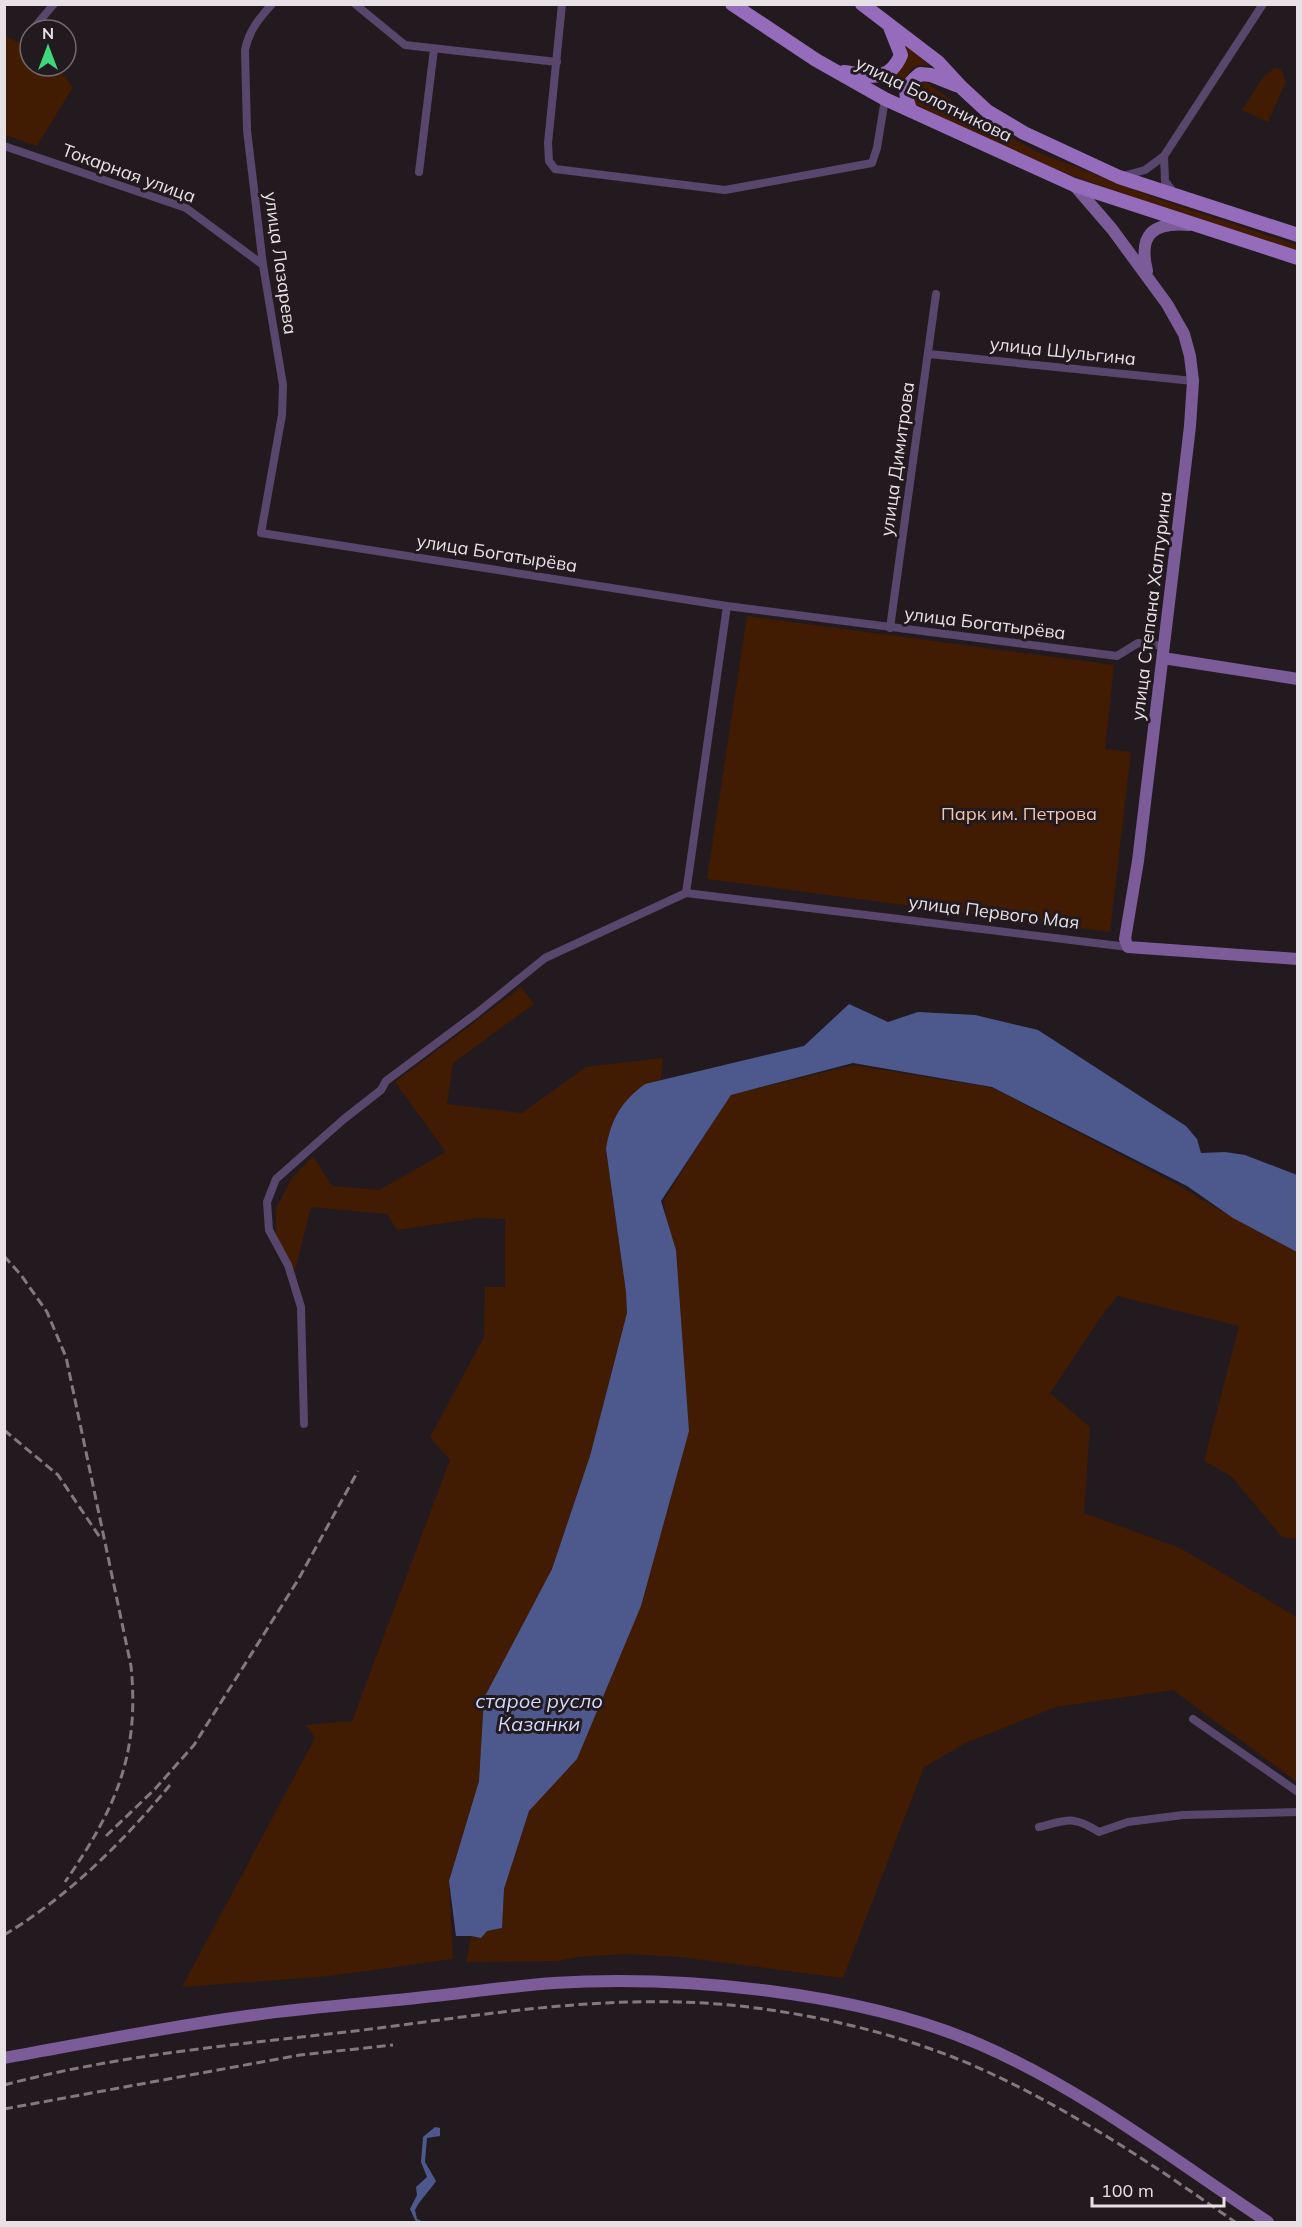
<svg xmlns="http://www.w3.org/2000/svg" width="1302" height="2227" viewBox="0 0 1302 2227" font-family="Mulish,sans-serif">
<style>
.green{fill:#411b02}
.water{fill:#4d598d}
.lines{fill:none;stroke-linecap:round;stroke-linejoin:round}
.street{stroke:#59466c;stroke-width:8}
.secondary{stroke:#7b5c99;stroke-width:12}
.primary{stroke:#956cbb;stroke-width:14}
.rail{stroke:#81797e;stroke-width:3;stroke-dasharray:9 4.5;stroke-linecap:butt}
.labels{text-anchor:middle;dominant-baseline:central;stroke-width:6;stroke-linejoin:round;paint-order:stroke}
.street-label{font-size:18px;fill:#e7e1e5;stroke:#231a20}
.park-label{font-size:18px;fill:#f6c4a8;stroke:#231a20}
.water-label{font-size:20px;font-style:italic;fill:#cfd9fa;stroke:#231a20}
</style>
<rect width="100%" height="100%" fill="#231a20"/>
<!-- green -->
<path class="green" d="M 5,36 L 30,48 L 30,66 L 57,66 L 73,87 L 37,146 L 5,135 Z
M 902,42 L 930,66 C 910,63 904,73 908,92 L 879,80 Z
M 1275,68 L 1281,69 L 1286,82 L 1268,122 L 1242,110 L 1264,76 Z
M 920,82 L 926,82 L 982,122 L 1040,153 L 1153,197 L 1297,245 L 1297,252 L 1150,203 L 1039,164 L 915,104 L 911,87 Z
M 747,616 L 1114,665 L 1105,749 L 1131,752 L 1110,932 L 707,879 Z
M 521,987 L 534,1004 L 453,1063 L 447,1104 L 522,1113 L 586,1067 L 663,1058 L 661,1079 C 628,1089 612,1115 606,1149 L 626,1292 L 627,1313 L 590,1456 L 552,1569 L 484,1698 L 479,1781 L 449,1881 L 453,1959 L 330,1976 L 182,1987 L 315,1738 L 306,1725 L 352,1721 L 450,1460 L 430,1437 L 484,1337 L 485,1287 L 505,1287 L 505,1219 L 479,1218 L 397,1230 L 387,1214 L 311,1207 L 295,1270 L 276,1237 L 276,1208 L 292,1178 L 313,1156 L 332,1186 L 379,1190 L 446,1152 L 395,1082 Z
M 854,1065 L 993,1088 L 1178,1185 L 1233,1218 L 1297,1252 L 1297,1539 L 1282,1537 L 1231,1476 L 1204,1461 L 1239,1326 L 1117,1296 L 1100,1318 L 1050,1393 L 1090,1427 L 1084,1513 L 1180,1548 L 1297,1617 L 1297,1782 L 1173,1690 L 1056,1707 L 966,1743 L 924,1767 L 843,1978 L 680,1957 L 626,1954 L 577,1957 L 558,1961 L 466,1962 L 471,1936 L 476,1939 L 487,1931 L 502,1928 L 504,1889 L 529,1811 L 577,1759 L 689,1431 L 664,1200 L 730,1095 Z"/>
<!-- water -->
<path class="water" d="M 849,1004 L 888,1022 L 918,1012 L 975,1015 L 1038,1030 L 1186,1126 L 1197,1139 L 1201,1153 L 1225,1152 L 1245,1155 L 1297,1175 L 1297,1252 L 1233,1218 L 1187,1186 L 992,1087 L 853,1063 L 731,1095 L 661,1201 L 676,1250 L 689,1431 L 641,1606 L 577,1759 L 529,1811 L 504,1889 L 502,1928 L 487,1931 L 481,1938 L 471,1936 L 456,1936 L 449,1881 L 479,1781 L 484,1698 L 552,1569 L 590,1456 L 627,1313 L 626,1292 L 606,1149 C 611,1119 621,1102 645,1084 L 804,1046 Z
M 435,2127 L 440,2128 L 440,2136 L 427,2138 L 425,2162 L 436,2181 C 429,2192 421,2198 415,2210 L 417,2219 L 424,2222 L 416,2222 L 410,2209 L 417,2195 L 416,2187 L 427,2177 L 421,2162 L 423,2137 Z"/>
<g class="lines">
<!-- street -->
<path class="street" d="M 272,4 C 259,19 249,30 245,50 L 247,130 L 263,265 L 283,385 L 282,415 L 261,533 L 727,606 L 1117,656 L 1138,643 L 1164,646
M 355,4 L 405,45 L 557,62
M 562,4 L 548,143 L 549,161 L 555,169 L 725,190 L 872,163 L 877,148 L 885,99
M 32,30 L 54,4
M 4,146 L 186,208 L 263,265
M 1164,156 L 1165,181 L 1174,193
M 419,172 L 434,49
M 1123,176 L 1145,170 L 1164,156 L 1263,4
M 929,354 L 1193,381
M 890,628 L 936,294
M 686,893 L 1128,947
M 686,893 L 727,606
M 304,1424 L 301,1307 L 288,1265 L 269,1230 L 267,1202 L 276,1179 L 344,1119 L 381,1090 L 386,1081 L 477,1013 L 545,958 L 686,893
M 1193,1719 L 1298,1792
M 1039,1827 C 1067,1820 1073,1815 1099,1832 L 1128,1822 L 1183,1815 L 1298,1812"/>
<!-- secondary -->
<path class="secondary" d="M 1074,185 L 1112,229 L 1167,304 L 1184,334 L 1190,356 L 1193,381 L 1190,426 L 1178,528 L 1138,861 L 1125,939 L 1128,947 L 1298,959
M 1147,271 C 1138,234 1153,222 1189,225
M 1163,658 L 1298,679
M 4,2058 C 88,2043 171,2026 254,2015 C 305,2008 356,2004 407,1999 C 456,1994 504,1987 553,1983 C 683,1975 859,1992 979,2044 C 1083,2089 1174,2160 1268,2222"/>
<!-- primary -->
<path class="primary" d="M 732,4 L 816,60 L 885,99 L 1074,185 L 1298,258
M 862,4 L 938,62 L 961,87 L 987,111 L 1024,133 L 1119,177 L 1298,235
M 844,72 C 871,76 889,83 901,55 L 890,27
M 911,111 C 903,93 905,86 920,74 L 931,75 L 956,85"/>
<!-- rail -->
<path class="rail" d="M 4,1256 L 21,1275 L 47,1312 L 66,1357 L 131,1666 C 140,1755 115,1810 65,1882
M 4,1430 L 58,1475 L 101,1539
M 106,1836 L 155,1789 L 194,1745 L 298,1580 L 358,1471
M 4,1935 C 69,1896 123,1842 170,1785
M 4,2085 C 121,2054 243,2044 363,2030 C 467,2017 573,1999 678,2002 C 778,2004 902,2031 992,2074 C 1078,2114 1158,2168 1235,2222
M 4,2109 L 300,2055 L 393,2045"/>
</g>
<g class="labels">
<!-- street labels -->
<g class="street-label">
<text transform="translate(934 99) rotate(26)">улица Болотникова</text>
<text transform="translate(129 173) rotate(20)">Токарная улица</text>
<text transform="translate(281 263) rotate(82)">улица Лазарева</text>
<text transform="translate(1063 351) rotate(6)">улица Шульгина</text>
<text transform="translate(897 459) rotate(-82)">улица Димитрова</text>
<text transform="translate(497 553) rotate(9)">улица Богатырёва</text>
<text transform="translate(1151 606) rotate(-83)">улица Степана Халтурина</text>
<text transform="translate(985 623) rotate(7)">улица Богатырёва</text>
<text transform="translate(994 912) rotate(7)">улица Первого Мая</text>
</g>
<!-- park labels -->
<g class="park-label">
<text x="1019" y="813">Парк им. Петрова</text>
</g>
<!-- water labels -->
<g class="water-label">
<text x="539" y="1700">старое русло<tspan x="539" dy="23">Казанки</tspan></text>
</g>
</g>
<!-- border -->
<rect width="1302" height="2227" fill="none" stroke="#e7e1e5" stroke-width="12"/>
<!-- north arrow -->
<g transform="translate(48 48)"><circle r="28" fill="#231a20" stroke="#716a6f" stroke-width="1.5"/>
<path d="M0-4.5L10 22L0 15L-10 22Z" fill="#3fd77d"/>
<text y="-9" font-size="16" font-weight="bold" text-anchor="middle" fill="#e7e1e5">N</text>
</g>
<!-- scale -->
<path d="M1092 2197v9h132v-9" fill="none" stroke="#e7e1e5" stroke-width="3"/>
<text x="1101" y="2197" font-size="18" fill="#e7e1e5" stroke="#231a20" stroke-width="4.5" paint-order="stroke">100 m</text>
</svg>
